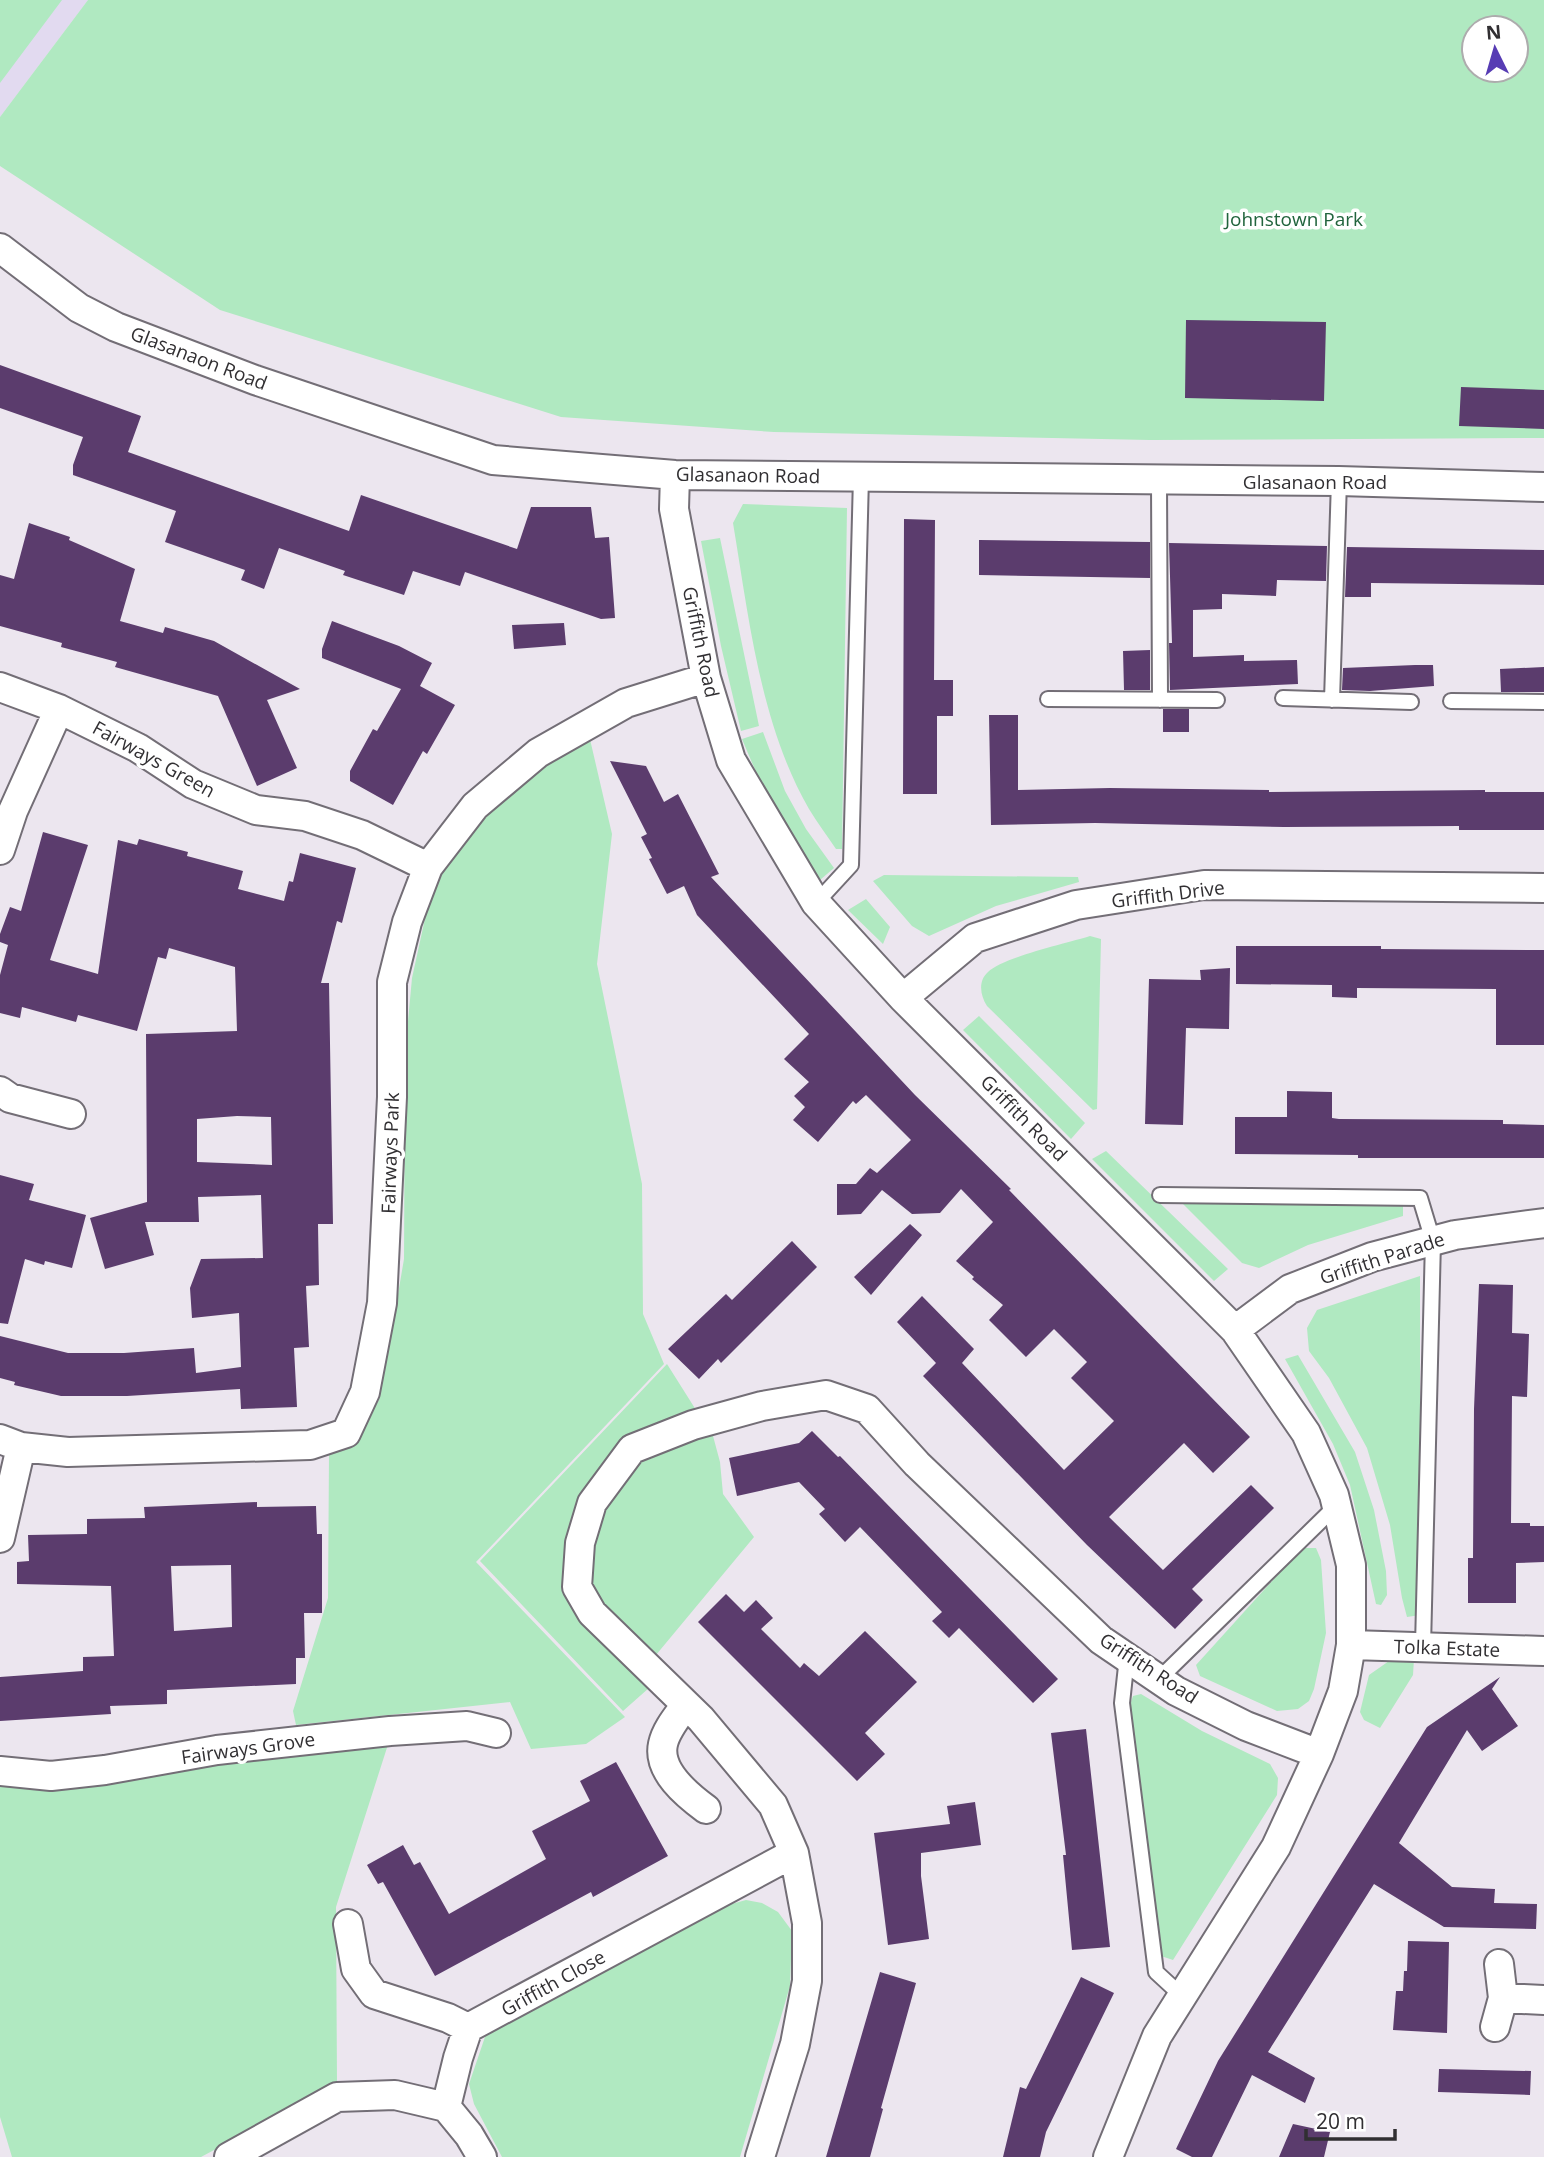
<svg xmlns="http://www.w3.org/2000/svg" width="1544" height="2157" viewBox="0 0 1544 2157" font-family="'Open Sans',sans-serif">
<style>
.education{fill:#e2daf0}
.green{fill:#b0e9c1;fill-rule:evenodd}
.building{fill:#5b3c6d;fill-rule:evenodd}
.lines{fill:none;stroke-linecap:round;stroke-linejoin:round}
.service-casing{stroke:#736e76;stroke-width:18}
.minor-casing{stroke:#736e76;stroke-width:32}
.service{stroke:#fff;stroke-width:14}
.minor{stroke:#fff;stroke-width:28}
.labels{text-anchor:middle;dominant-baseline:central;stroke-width:7;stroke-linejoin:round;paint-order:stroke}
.park-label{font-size:19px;fill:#21643d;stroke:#fff}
.street-label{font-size:19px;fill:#312f32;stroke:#fff}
</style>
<rect width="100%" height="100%" fill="#ece6ef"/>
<!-- education -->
<path class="education" d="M 0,0 L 88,0 L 0,117 Z"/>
<!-- green -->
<path class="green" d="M 0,0 L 62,0 L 0,83 Z
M 88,0 L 1544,0 L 1544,438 L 1150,440 L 774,432 L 561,417 L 220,310 L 0,166 L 0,117 ZM 1474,28 L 1516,28 L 1516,70 L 1474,70 Z
M 743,504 L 847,508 L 842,849 L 836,849 C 827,836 817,822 809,809 C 760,724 749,618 733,523 Z
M 720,538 L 759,726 L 741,731 L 721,646 L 701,541 Z
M 763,732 L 785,791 L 806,829 L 834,868 L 820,880 C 784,839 763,789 742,739 Z
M 589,735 L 612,834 L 597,964 L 642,1184 L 643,1314 L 664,1364 L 476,1562 L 625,1717 L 586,1744 L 531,1749 L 510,1702 L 296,1725 L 293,1711 L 328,1598 L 329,1455 L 357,1439 L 379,1400 L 390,1341 L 404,1259 L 405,1054 L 412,978 L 435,873 L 480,810 L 542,762 Z
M 884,875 L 1078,877 L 1079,882 L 996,906 L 929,936 L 912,926 L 873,881 Z
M 866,899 L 890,927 L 883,944 L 848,910 Z
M 1090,936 L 1101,939 L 1097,1109 L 1093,1110 L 987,1006 C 980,995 978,981 988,972 C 1003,957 1068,943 1090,936 Z
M 979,1016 L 1085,1123 L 1071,1139 L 963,1030 Z
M 1106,1151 L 1228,1269 L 1214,1281 L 1092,1159 Z
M 1180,1201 L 1403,1202 L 1403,1216 L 1308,1245 L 1259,1268 L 1242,1263 Z
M 1420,1276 L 1420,1615 L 1407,1617 L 1402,1598 L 1390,1525 L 1367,1448 L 1329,1378 L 1309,1351 L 1307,1328 L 1317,1310 Z
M 1298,1355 L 1355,1452 L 1374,1510 L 1386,1571 L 1387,1595 L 1381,1605 L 1376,1604 L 1350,1485 L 1333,1444 L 1285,1359 Z
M 667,1364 L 696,1410 L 709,1421 L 720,1462 L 723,1494 L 754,1537 L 646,1667 L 658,1680 L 623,1711 L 480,1561 Z
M 1302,1548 L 1316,1548 L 1321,1560 L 1326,1633 L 1314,1689 L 1309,1701 L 1298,1709 L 1277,1711 L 1200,1676 L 1196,1665 Z
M 1414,1659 L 1413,1675 L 1380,1728 L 1364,1720 L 1360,1712 L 1369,1675 L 1389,1661 Z
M 1141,1694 L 1202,1731 L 1270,1764 L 1278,1778 L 1277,1795 L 1173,1960 L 1161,1956 L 1130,1705 L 1133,1696 Z
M 392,1732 L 336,1907 L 337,2084 L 201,2157 L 12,2157 L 0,2117 L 0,1772 Z
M 746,1900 L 762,1903 L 778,1912 L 792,1931 L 790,1986 L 740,2157 L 502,2157 L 474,2104 L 469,2084 L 486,2034 L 508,2018 L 728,1905 Z"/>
<!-- building -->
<path class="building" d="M 1186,320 L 1326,322 L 1324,401 L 1185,398 Z
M 0,365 L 141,416 L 128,452 L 349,531 L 361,495 L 517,549 L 531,507 L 591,507 L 595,538 L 609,537 L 615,618 L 601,619 L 465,572 L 460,586 L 413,571 L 404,595 L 343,575 L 345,571 L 279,548 L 264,589 L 241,580 L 245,570 L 165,542 L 176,511 L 73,475 L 73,465 L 83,437 L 0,408 Z
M 1461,387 L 1544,390 L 1544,429 L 1459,426 Z
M 904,519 L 935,520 L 934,680 L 953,680 L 953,716 L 937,716 L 937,794 L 903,794 Z
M 29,523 L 70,537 L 69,540 L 135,569 L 120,621 L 163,633 L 165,627 L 214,641 L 300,689 L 267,700 L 297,768 L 257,786 L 218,696 L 115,667 L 117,662 L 61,647 L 62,643 L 0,626 L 0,575 L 14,579 Z
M 979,540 L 1150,542 L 1150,578 L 979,575 Z
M 1169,543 L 1327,546 L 1326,581 L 1277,580 L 1276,596 L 1222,594 L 1222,609 L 1193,610 L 1193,657 L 1244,655 L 1244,661 L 1297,660 L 1298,684 L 1170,690 L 1169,643 L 1172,643 Z
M 1347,547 L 1544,550 L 1544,585 L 1371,583 L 1371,597 L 1345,597 Z
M 332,621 L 399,646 L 432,663 L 420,686 L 455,705 L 427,754 L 423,751 L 393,805 L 350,781 L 350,771 L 373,729 L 377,731 L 401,689 L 322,658 L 322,649 Z
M 564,623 L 566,645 L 514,649 L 512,625 Z
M 1150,650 L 1150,690 L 1124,690 L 1123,651 Z
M 1415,665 L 1433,665 L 1434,686 L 1370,691 L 1342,690 L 1343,668 Z
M 1544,667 L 1544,692 L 1501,692 L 1500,669 Z
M 1163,709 L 1189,709 L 1189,732 L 1163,732 Z
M 989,715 L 1018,715 L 1018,790 L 1110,788 L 1269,790 L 1269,792 L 1485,790 L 1485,792 L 1544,792 L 1544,830 L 1459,830 L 1459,826 L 1284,827 L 1095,823 L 991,825 Z
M 610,761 L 646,766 L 664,802 L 678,794 L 719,874 L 711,877 L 915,1095 L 1011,1189 L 1009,1190 L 1250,1437 L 1213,1473 L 1184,1443 L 1109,1517 L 1163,1570 L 1251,1485 L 1274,1508 L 1192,1589 L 1203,1600 L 1175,1629 L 1087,1545 L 923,1376 L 936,1363 L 897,1322 L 922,1296 L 974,1349 L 962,1363 L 1064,1470 L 1114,1421 L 1071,1378 L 1087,1362 L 1054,1329 L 1026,1357 L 989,1320 L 1003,1305 L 972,1279 L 974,1277 L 956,1261 L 993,1222 L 961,1189 L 940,1213 L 912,1214 L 882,1190 L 861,1214 L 837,1215 L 837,1184 L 856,1184 L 870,1168 L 877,1173 L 911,1140 L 866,1095 L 856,1104 L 853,1101 L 818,1142 L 793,1120 L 805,1107 L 794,1096 L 809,1082 L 784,1059 L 809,1034 L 697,915 L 684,886 L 667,894 L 649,859 L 652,858 L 641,837 L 647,834 Z
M 43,832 L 88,845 L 50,960 L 98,974 L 118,840 L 137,845 L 139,839 L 188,852 L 187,856 L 243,871 L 238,889 L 284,901 L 289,881 L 293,882 L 300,853 L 356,868 L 342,923 L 337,921 L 321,983 L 329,983 L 333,1224 L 318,1224 L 319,1285 L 306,1286 L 309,1347 L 294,1348 L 297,1407 L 241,1409 L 240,1389 L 127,1396 L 61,1396 L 14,1385 L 15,1382 L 0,1378 L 0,1336 L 68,1353 L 124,1353 L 194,1348 L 196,1373 L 241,1367 L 239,1313 L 192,1318 L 190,1288 L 201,1259 L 263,1258 L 261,1195 L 198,1197 L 199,1222 L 145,1222 L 154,1255 L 105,1269 L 90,1218 L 147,1202 L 146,1034 L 237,1031 L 235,967 L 169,948 L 166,959 L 158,957 L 137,1031 L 78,1015 L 76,1022 L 22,1007 L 20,1018 L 0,1013 L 0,975 L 8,945 L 0,942 L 0,934 L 10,907 L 21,911 ZM 237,1116 L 271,1117 L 272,1165 L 197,1162 L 197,1119 Z
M 1236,946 L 1381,946 L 1381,949 L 1544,950 L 1544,1045 L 1496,1045 L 1496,989 L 1357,988 L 1357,998 L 1332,997 L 1332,985 L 1236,984 Z
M 1230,968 L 1229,1029 L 1186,1028 L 1183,1125 L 1145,1124 L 1149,979 L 1201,980 L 1200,970 Z
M 1287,1091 L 1332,1092 L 1332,1118 L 1339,1119 L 1503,1120 L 1503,1124 L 1544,1125 L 1544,1158 L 1358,1158 L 1358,1155 L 1235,1154 L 1235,1117 L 1287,1117 Z
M 0,1175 L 34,1184 L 29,1200 L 86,1215 L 72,1268 L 45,1261 L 44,1265 L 25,1259 L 8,1324 L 0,1323 Z
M 910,1224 L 922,1235 L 871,1295 L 854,1277 Z
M 792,1241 L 817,1267 L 721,1363 L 718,1359 L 699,1379 L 668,1349 L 726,1294 L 732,1300 Z
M 1479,1284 L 1513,1285 L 1512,1333 L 1529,1334 L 1527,1397 L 1512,1396 L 1511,1523 L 1530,1523 L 1530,1526 L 1544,1526 L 1544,1562 L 1516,1563 L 1516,1603 L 1468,1603 L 1468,1558 L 1473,1558 L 1474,1409 Z
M 812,1431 L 838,1457 L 840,1456 L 1058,1679 L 1033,1703 L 959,1628 L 949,1638 L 932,1621 L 942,1612 L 860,1527 L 845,1542 L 819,1514 L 825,1509 L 799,1482 L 737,1496 L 729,1458 L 799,1443 Z
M 257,1502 L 257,1507 L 316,1506 L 317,1534 L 322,1534 L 322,1613 L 304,1613 L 305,1658 L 296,1658 L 296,1684 L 167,1690 L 167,1704 L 110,1706 L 111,1714 L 0,1721 L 0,1677 L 83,1671 L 83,1657 L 114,1656 L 111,1586 L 17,1584 L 17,1562 L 29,1561 L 28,1535 L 87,1534 L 87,1519 L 145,1518 L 144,1507 ZM 231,1565 L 232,1627 L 174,1631 L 171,1566 Z
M 726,1594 L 744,1612 L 756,1600 L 773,1618 L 761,1629 L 800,1668 L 804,1663 L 819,1676 L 865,1631 L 917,1682 L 865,1733 L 885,1754 L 857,1781 L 698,1622 Z
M 1500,1677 L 1492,1689 L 1518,1726 L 1482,1751 L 1467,1730 L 1399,1843 L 1452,1887 L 1495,1889 L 1494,1903 L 1537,1904 L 1536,1929 L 1444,1927 L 1374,1884 L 1268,2052 L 1315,2078 L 1305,2103 L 1252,2075 L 1212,2157 L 1192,2157 L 1176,2149 L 1218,2061 L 1427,1727 Z
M 1086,1729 L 1110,1947 L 1072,1950 L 1063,1855 L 1066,1855 L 1051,1733 Z
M 616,1762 L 668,1856 L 593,1897 L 591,1892 L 435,1976 L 383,1882 L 378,1884 L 367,1865 L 403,1845 L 414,1865 L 420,1862 L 449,1914 L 546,1859 L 532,1831 L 590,1801 L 580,1781 Z
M 975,1802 L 981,1845 L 921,1853 L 921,1876 L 929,1939 L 888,1945 L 874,1833 L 950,1824 L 947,1806 Z
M 1408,1941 L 1449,1942 L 1447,2033 L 1393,2030 L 1396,1991 L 1403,1991 L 1404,1971 L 1407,1971 Z
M 880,1972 L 916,1983 L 881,2108 L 883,2109 L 870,2157 L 826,2157 Z
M 1081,1977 L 1114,1993 L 1046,2132 L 1040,2157 L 1003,2157 L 1020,2087 L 1026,2089 Z
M 1439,2069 L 1531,2071 L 1530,2095 L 1438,2092 Z
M 1293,2124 L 1330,2132 L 1324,2157 L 1279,2157 Z"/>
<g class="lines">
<!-- service casing -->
<g class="service-casing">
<path id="service" d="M 1159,481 L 1160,700
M 1283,698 L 1411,702
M 1048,699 L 1217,700
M 1332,700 L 1339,481
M 1451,701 L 1544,702
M 816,903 L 851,865 L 861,477
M 1160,1195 L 1420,1198 L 1433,1241 L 1423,1646
M 1127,1657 L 1122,1703 L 1156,1972 L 1182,1996
M 1159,1679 L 1337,1505"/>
</g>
<!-- minor casing -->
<g class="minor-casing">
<path id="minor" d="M 0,248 L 79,308 L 116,327 L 255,380 L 493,460 L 675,475 L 1339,481 L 1544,487
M 675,475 L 674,509 L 706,678 L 731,760 L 816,903 L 903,998 L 1235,1330 L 1306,1433 L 1334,1495 L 1351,1565 L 1351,1645 L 1343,1691 L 1319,1754 L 1276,1847 L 1157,2036 L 1108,2157
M 0,687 L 59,709 L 138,748 L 193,784 L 256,810 L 305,816 L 362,835 L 428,867
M 0,850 L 13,811 L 59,709
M 903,998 L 975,938 L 1076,905 L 1204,885 L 1544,888
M 0,1091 L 10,1098 L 71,1114
M 1235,1330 L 1290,1289 L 1372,1257 L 1455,1235 L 1544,1223
M 0,1439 L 21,1447 L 68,1452 L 310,1445 L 346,1433 L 365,1392 L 382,1303 L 392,1097 L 392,982 L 407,922 L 428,867 L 475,806 L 538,753 L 626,703 L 706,678
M 0,1538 L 21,1447
M 1351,1645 L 1544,1651
M 685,1706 C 677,1717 666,1730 663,1744 C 657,1771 687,1795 706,1809
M 0,1771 L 51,1776 L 105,1770 L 217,1750 L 390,1731 L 467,1726 L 496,1733
M 348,1924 L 356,1969 L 374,1994 L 448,2018 L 468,2028
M 1503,1998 L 1544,2000
M 1495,2027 L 1503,1998 L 1499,1964
M 468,2028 L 794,1853
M 446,2107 L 458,2058 L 468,2028
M 229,2157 L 337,2097 L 395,2095 L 446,2107 L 469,2135 L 482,2157
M 760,2157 L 795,2044 L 807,1981 L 807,1923 L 794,1853 L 773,1805 L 701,1719 L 592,1613 L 577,1587 L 580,1543 L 592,1503 L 632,1449 L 693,1425 L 762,1406 L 826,1395 L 867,1409 L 917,1464 L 1101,1640 L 1176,1691 L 1246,1726 L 1319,1754"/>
</g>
<!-- service -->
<use href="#service" class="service"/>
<!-- minor -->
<use href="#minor" class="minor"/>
</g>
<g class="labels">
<!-- park labels -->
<g class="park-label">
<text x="1294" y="219">Johnstown Park</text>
</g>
<!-- street labels -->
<g class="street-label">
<text transform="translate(199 358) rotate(21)">Glasanaon Road</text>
<text transform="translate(748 475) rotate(1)">Glasanaon Road</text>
<text x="1315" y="482">Glasanaon Road</text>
<text transform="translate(701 642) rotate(78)">Griffith Road</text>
<text transform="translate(154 759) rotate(29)">Fairways Green</text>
<text transform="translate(1168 894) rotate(-7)">Griffith Drive</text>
<text transform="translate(1024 1118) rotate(45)">Griffith Road</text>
<text transform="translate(390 1153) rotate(-88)">Fairways Park</text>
<text transform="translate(1382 1258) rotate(-18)">Griffith Parade</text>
<text transform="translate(1447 1648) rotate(2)">Tolka Estate</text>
<text transform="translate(1149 1668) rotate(33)">Griffith Road</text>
<text transform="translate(248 1748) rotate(-8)">Fairways Grove</text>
<text transform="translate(553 1983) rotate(-29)">Griffith Close</text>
</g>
</g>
<!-- north arrow -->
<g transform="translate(1495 49) rotate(355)"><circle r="33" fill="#ffffff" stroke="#adacad" stroke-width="2"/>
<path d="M0-5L12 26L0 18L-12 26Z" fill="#573cb4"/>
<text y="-10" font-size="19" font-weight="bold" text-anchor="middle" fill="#312f32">N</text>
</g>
<!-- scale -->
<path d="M1306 2129v10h89v-10" fill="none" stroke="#312f32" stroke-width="3.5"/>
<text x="1316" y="2129" font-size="21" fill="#312f32" stroke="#ffffff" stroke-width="5" paint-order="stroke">20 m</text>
</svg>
